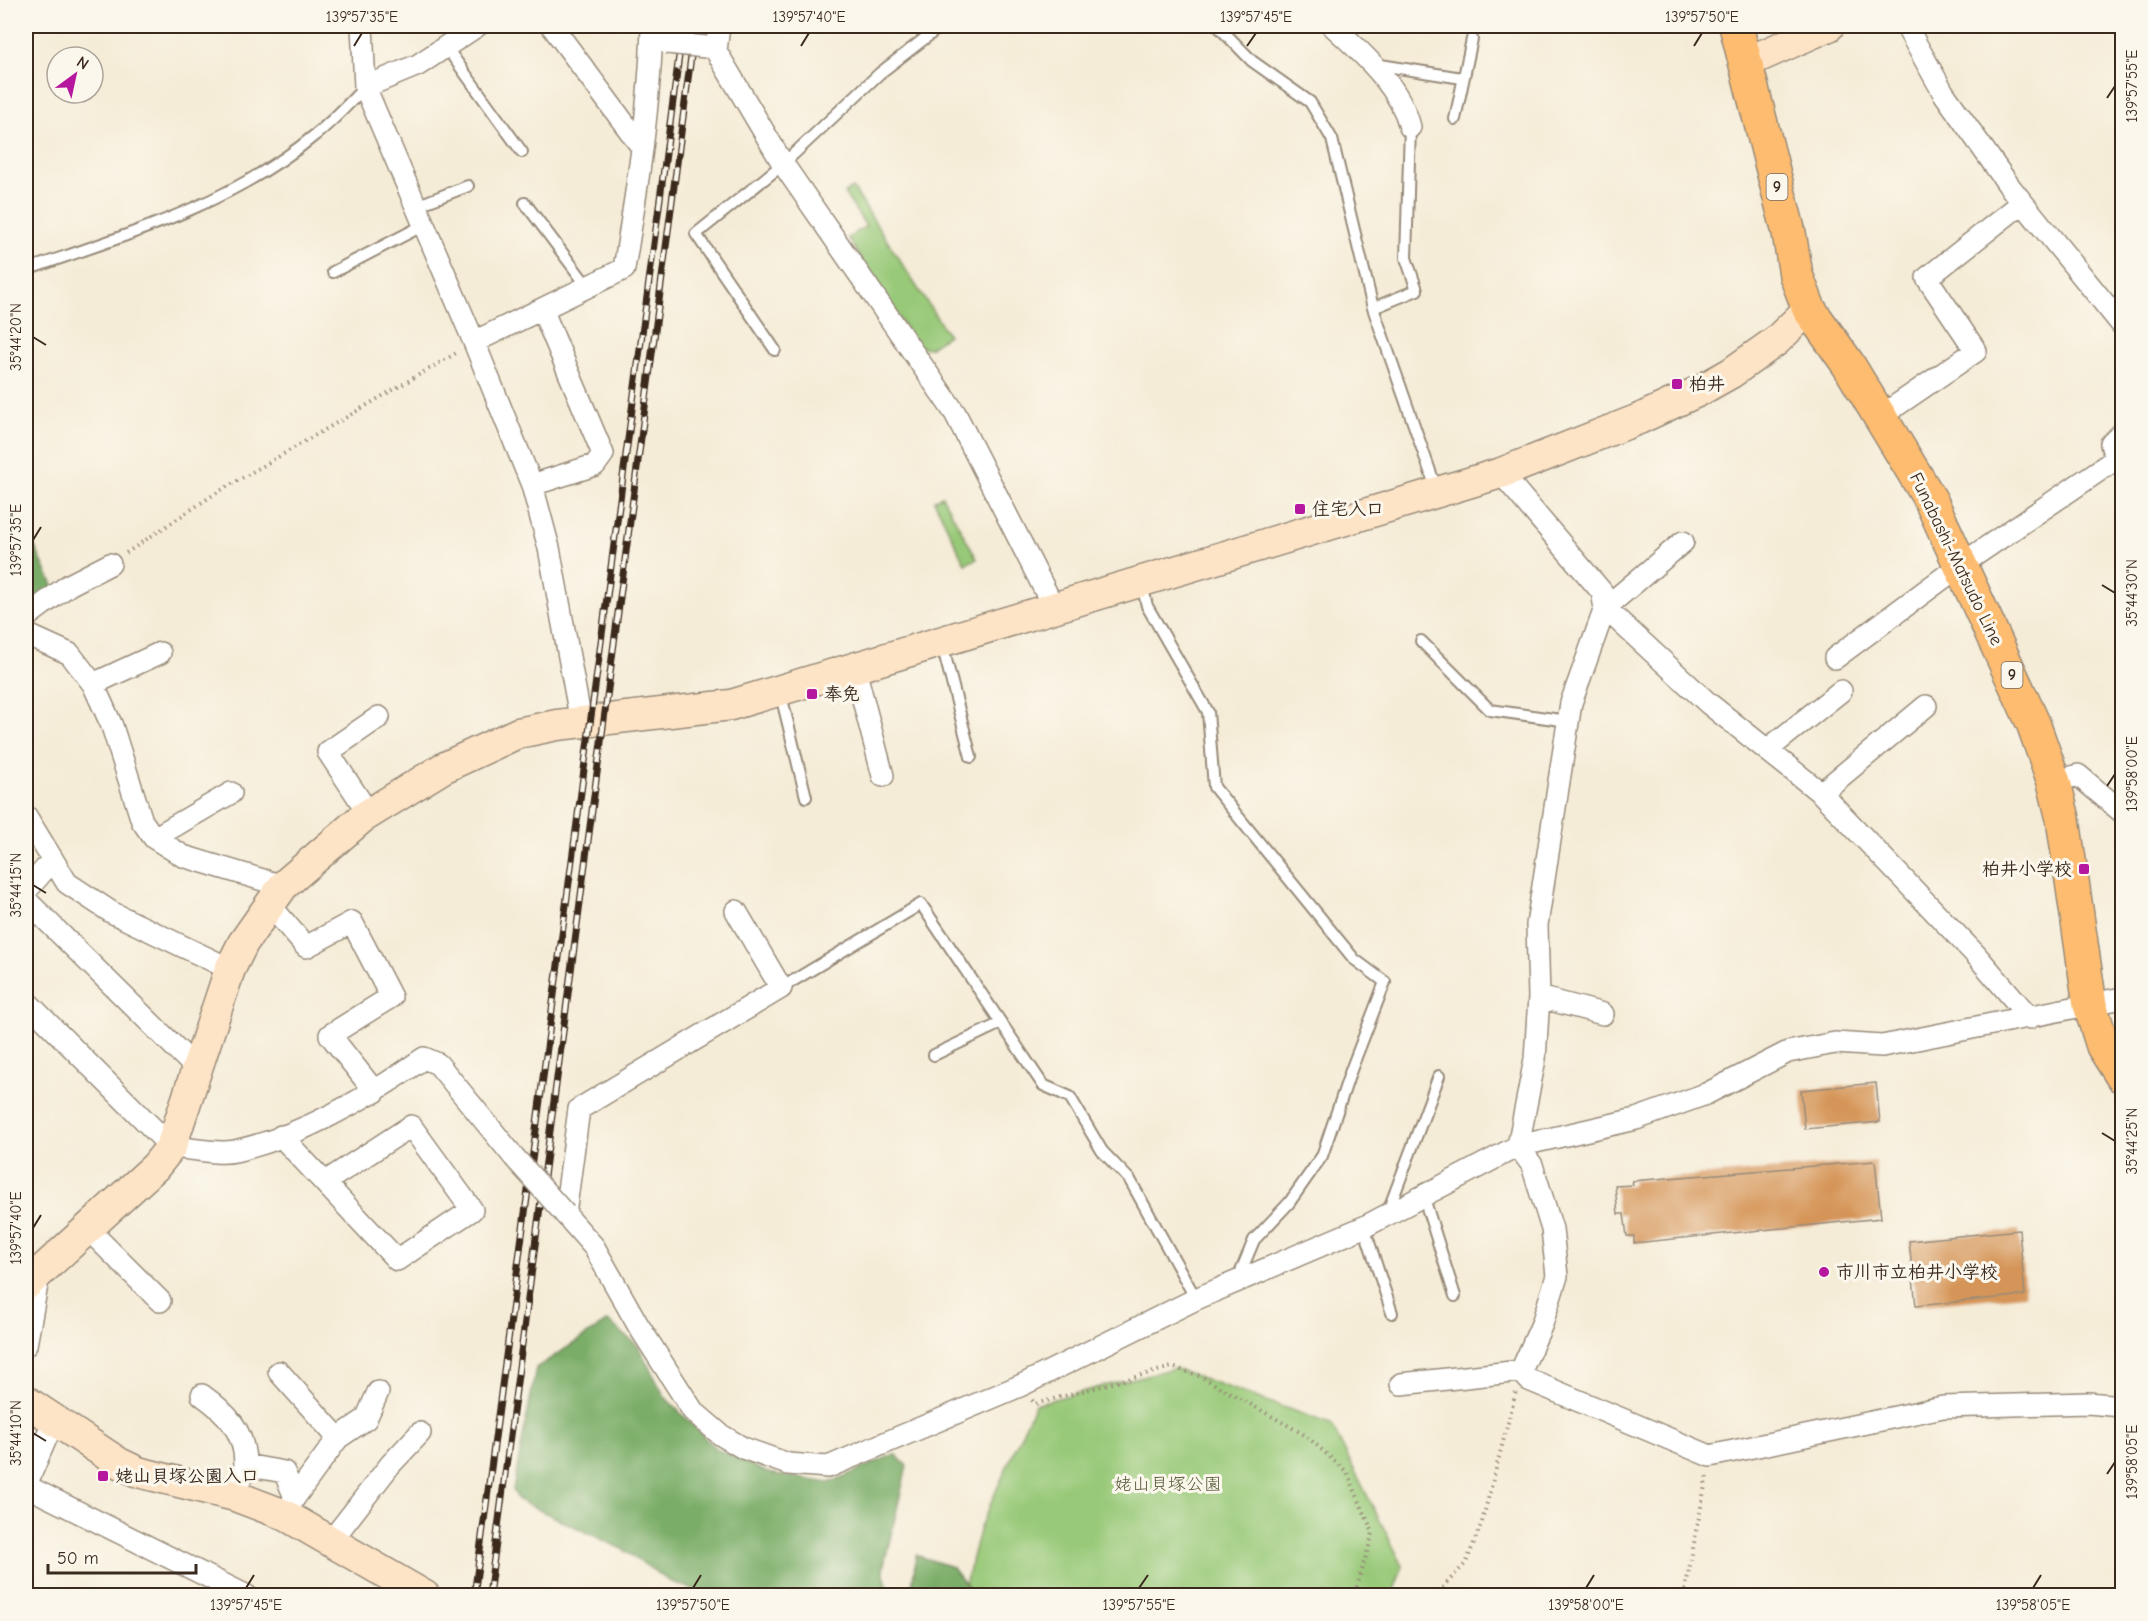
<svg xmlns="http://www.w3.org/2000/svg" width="2148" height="1621" viewBox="0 0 2148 1621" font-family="'Comic Neue','Klee One',sans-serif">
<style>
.green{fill:#98c978;stroke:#6a7a4b;stroke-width:1.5}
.forest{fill:#7aad68;stroke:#5a6c43;stroke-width:1.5}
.building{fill:#d59559}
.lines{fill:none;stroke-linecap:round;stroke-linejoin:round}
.lane-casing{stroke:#988b7a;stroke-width:14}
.street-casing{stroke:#988b7a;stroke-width:24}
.secondary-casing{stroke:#988b7a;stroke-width:33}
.primary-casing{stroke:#988b7a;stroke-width:36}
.path{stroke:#988b7a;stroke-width:4;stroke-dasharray:1.5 4.5;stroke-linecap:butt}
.lane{stroke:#fff;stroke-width:10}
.street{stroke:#fff;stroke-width:21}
.secondary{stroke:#fee4c6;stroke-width:30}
.primary{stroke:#fdbc70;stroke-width:33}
.rail-casing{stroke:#3b2a1e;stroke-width:7}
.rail{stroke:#fbf7ec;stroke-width:4.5;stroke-dasharray:14;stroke-linecap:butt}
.street-bridge-casing{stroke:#988b7a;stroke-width:24;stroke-linecap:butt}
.street-bridge{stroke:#fff;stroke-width:21}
.ticks{fill:none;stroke:#3b2a1e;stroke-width:2}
.poi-dot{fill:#b5179e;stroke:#fbf7ec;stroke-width:2}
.labels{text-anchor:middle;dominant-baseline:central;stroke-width:6;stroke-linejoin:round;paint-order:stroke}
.shield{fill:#fbf7ec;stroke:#75685c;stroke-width:1.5}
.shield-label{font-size:16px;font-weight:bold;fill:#3b2a1e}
.poi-label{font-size:18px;font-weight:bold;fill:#3b2a1e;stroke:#fbf7ec;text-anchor:start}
.street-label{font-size:18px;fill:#3b2a1e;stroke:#fbf7ec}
.park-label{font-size:18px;fill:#575a39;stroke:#fbf7ec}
.neatline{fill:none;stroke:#3b2a1e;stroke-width:2}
.ticks-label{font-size:15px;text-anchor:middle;fill:#3b2a1e}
</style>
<rect width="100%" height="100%" fill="#fbf7ec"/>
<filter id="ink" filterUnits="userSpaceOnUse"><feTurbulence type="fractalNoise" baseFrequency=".0167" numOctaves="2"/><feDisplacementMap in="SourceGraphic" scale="12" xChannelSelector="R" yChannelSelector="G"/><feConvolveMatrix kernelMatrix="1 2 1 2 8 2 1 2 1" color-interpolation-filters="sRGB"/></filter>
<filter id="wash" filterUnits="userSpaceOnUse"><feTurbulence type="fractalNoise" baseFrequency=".008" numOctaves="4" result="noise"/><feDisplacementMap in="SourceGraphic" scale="24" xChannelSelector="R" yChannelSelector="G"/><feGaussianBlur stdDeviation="1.35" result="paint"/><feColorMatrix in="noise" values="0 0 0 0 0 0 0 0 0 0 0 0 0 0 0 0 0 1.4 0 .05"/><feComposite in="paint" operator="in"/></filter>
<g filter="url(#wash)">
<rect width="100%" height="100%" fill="#f5ecd7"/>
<!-- green -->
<path class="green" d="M 853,188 L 948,335 L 929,348 L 917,346 L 848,238 L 866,226 L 844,193 Z
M 942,496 L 977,559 L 965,564 L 934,500 Z
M 1174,1368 L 1331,1424 L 1403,1566 L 1392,1595 L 962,1596 L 980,1527 L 1035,1404 Z"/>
<!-- forest -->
<path class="forest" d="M 26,529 L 54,587 L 26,610 Z
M 608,1321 L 638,1346 L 665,1397 L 715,1448 L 768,1473 L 829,1483 L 895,1454 L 907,1466 L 883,1569 L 889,1595 L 708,1595 L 669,1581 L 622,1549 L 518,1500 L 513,1490 L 536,1368 Z
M 916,1555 L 952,1567 L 974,1595 L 911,1595 Z"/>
<g id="blocks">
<!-- building -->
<path class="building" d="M 1876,1083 L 1880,1122 L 1805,1129 L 1801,1090 Z
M 1875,1161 L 1881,1218 L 1634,1243 L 1634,1236 L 1627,1236 L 1624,1214 L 1618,1214 L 1615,1186 L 1633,1185 L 1632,1181 Z
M 2019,1230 L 2025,1295 L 1916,1306 L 1909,1241 Z"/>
</g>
</g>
<g filter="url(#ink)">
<use href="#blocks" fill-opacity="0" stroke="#988b7a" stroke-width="1.5"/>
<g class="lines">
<!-- lane casing -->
<g class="lane-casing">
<path id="lane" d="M 1218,26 L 1252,61 L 1310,102 L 1332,139 L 1373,308 L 1437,491
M 446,47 L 522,152
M 1374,64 L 1462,78
M 1455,119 L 1472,39
M 525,203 L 588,287
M 416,206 L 468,186
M 26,270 C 126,235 232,204 315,135 C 333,121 349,103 365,87
M 333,272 L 424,225
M 1373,308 L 1417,290 L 1406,258 L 1410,127
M 775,350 L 696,234 L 783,164 L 880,73 L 941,26
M 1142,584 L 1147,606 L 1208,712 L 1214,787 L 1354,959 L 1385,982 L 1351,1070 L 1322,1156 L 1289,1203 L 1254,1240 L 1237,1281
M 1421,641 L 1490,710 L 1568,721
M 942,644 L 971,757
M 780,691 L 806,797
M 781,988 L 921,904 L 1043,1085 L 1070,1097 L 1102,1151 L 1130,1180 L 1196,1299
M 934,1055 L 1001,1023
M 1423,1195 L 1455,1296
M 1387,1214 L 1439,1076
M 1364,1227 L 1392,1313"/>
</g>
<!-- street casing -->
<g class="street-casing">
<path id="street" d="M 362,26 L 365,87 L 474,342 L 532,485 L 549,548 L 581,722
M 552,26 L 641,146
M 719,26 L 716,51 L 783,164 L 955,413 L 1054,608
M 1333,26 C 1363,54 1400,86 1410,127
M 1906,26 L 1943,92 L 2010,187 L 2122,325
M 365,87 L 418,65 L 477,26
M 474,342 L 624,269 C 637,189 650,107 652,26
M 1881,416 L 1976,351 L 1927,278 L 2022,203
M 1501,473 L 1602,592 L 1605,608 L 1571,703 L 1537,925 L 1539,997 L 1535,1059 L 1518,1146 L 1532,1165 L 1552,1229 L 1557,1276 L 1542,1324 L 1521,1371
M 532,485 L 595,465 L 603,454 L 542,309
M 1683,542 L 1605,608 L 1708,703 L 1821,793 L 1976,955 L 2030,1018
M 26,617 L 69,585 L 110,564
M 26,634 L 70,654 L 93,684 L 112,726 L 142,821 L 154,838 L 183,856 L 283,886
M 1835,658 L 1962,564 L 2116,459 L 2111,444 L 2122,433
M 855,669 L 883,776
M 93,684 L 160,653
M 1767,750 L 1841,691
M 2054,782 L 2078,775 L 2122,812
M 1821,793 L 1926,706
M 369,814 L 328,752 L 379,717
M 26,816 L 67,883 L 111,912 L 230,969
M 154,838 L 231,793
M 26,891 L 52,861
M 26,900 L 198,1070
M 269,904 L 306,947 L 352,922 L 391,997 L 330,1035 L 375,1092
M 736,911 L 781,988 L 579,1109 L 565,1214 L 594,1247 L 638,1325 L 693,1411 L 721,1435 L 743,1448 L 788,1464 L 828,1467 L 1022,1385 L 1196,1299 L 1364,1227 L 1518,1146 L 1636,1119 L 1706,1094 L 1788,1052 L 1835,1043 L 1882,1046 L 2122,998
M 1539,997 L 1603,1014
M 26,1001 L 171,1147 C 191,1148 217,1155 235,1151 C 303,1136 369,1097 424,1058 L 438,1064 L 514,1157
M 281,1136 L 397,1260 L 472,1210 L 411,1126 L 325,1182
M 88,1229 L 160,1301
M 26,1345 L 39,1274
M 1521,1371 L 1529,1380 L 1710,1456 L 1943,1407 L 2088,1403 L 2122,1406
M 279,1372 L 338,1438 L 295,1497 L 285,1515
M 1401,1384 L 1521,1371
M 202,1395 C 226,1412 245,1431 245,1464 C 244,1474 238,1487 235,1496
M 338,1438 L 366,1419 L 378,1392
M 245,1465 L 284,1472 L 295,1497
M 26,1485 L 54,1420
M 26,1486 L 247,1596
M 331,1541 L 390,1465 L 420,1433"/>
</g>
<!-- secondary casing -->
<g class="secondary-casing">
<path id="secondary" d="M 1745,63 L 1829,26
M 26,1285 L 155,1167 L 171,1147 L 230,969 L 243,943 L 283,886 L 362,818 L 443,768 L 518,733 L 557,725 L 731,705 L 1501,473 L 1639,419 L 1699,391 L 1731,373 L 1776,341 L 1809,309
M 26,1401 L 119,1463 L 138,1472 L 235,1496 L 285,1515 L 425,1596"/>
</g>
<!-- primary casing -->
<g class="primary-casing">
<path id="primary" d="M 1736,26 L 1789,233 L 1796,275 L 1809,309 L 1848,364 L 1931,501 L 2033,723 L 2054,782 L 2063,819 L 2090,1005 L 2103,1046 L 2122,1076"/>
</g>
<!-- path -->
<path class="path" d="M 126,553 L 213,495 L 458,352
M 1032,1400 L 1035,1404 L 1172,1367 L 1200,1376 L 1305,1435 L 1347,1472 L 1373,1533 L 1354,1596
M 1434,1596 L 1466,1563 L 1482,1522 L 1516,1392
M 1684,1596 L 1707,1475"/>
<!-- lane -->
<use href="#lane" class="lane"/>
<!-- street -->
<use href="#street" class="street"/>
<!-- secondary -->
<use href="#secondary" class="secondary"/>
<!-- primary -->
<use href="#primary" class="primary"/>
<!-- rail casing -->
<g class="rail-casing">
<path id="rail" d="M 474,1596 L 683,26
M 489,1596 L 695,26"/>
</g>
<!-- rail -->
<use href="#rail" class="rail"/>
<!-- street-bridge casing -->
<g class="street-bridge-casing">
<path id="street-bridge" d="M 667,43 L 706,47
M 514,1157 L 565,1214"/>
</g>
<!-- street-bridge -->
<use href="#street-bridge" class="street-bridge"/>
</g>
</g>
<!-- ticks -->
<path class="ticks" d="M 354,46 L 362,33M 801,46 L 809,33M 1247,46 L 1256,33M 1694,46 L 1702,33M 2107,98 L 2115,86M 33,337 L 46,345M 33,540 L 41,527M 2102,585 L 2115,593M 2107,786 L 2115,774M 33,885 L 46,893M 2102,1133 L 2115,1141M 33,1228 L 41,1215M 33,1433 L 46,1441M 2107,1474 L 2115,1462M 246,1588 L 254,1575M 693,1588 L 701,1575M 1139,1588 L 1148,1575M 1586,1588 L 1594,1575M 2033,1588 L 2041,1575"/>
<!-- markers -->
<g class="poi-dot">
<rect x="1671" y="378" width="12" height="12" rx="3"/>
<rect x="1294" y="503" width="12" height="12" rx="3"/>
<rect x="806" y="688" width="12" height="12" rx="3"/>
<rect x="2078" y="863" width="12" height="12" rx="3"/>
<circle cx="1824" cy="1272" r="6"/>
<rect x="97" y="1470" width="12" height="12" rx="3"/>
</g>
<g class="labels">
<!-- shield labels -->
<g class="shield">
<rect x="1766.5" y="174" width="21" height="26" rx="4.5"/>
<rect x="2001.5" y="662" width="21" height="26" rx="4.5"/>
</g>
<g class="shield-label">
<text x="1777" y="187">9</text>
<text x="2012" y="675">9</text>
</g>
<!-- poi labels -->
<g class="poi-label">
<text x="1689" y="384">柏井</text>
<text x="1312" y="509">住宅入口</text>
<text x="824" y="694">奉免</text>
<text x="2072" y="869" text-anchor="end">柏井小学校</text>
<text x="1836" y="1272">市川市立柏井小学校</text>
<text x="115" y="1476">姥山貝塚公園入口</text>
</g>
<!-- street labels -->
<g class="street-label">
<text transform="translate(1956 559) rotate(64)">Funabashi-Matsudo Line</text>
</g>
<!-- park labels -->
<g class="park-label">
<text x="1168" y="1484">姥山貝塚公園</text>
</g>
</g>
<!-- margin -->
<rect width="2148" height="1621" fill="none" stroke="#fbf7ec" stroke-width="66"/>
<!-- north arrow -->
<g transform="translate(75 75) rotate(33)"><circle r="28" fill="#fbf7ec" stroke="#aea59a" stroke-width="1.5"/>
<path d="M0-4.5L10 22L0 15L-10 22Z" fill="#b5179e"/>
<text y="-9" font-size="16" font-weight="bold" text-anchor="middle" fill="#3b2a1e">N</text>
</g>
<!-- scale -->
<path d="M48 1564v9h148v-9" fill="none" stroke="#3b2a1e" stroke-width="3"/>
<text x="57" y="1564" font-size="18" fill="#3b2a1e" stroke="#fbf7ec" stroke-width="4.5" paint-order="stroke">50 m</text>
<rect x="33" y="33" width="2082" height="1555" class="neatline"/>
<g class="ticks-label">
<text x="362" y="22">139°57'35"E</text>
<text x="809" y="22">139°57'40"E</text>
<text x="1256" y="22">139°57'45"E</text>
<text x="1702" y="22">139°57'50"E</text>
<text transform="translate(2132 86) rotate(-90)" y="5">139°57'55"E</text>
<text transform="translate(16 337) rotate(-90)" y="5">35°44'20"N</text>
<text transform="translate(16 540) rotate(-90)" y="5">139°57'35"E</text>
<text transform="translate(2132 593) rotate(-90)" y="5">35°44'30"N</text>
<text transform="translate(2132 774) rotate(-90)" y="5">139°58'00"E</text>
<text transform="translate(16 885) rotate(-90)" y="5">35°44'15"N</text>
<text transform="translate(2132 1141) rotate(-90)" y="5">35°44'25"N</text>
<text transform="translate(16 1228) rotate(-90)" y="5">139°57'40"E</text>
<text transform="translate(16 1433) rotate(-90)" y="5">35°44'10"N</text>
<text transform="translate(2132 1462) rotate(-90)" y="5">139°58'05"E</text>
<text x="246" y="1610">139°57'45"E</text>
<text x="693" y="1610">139°57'50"E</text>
<text x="1139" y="1610">139°57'55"E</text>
<text x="1586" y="1610">139°58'00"E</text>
<text x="2033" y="1610">139°58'05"E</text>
</g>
</svg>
